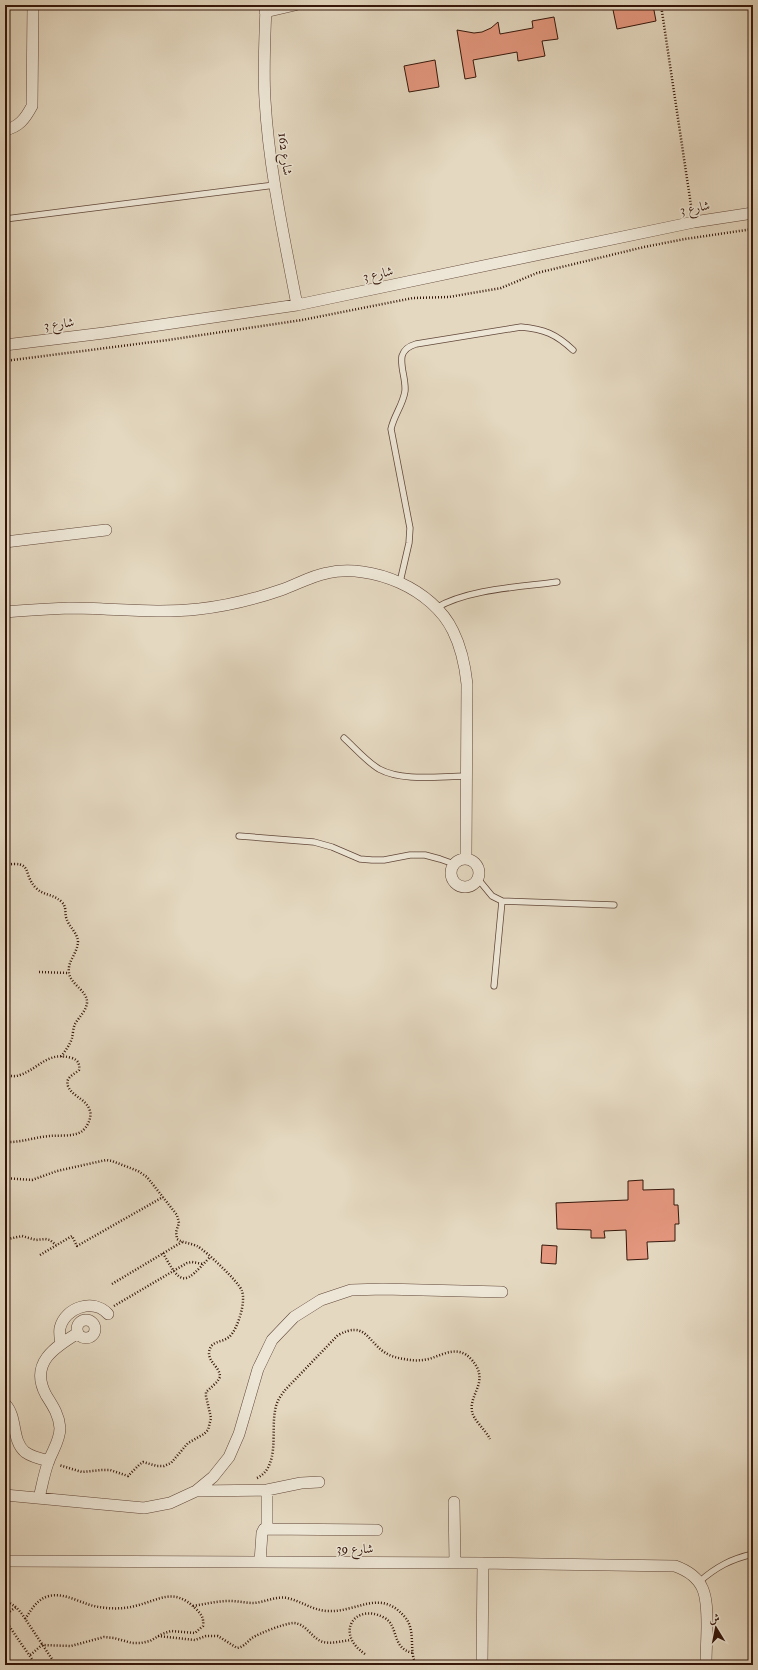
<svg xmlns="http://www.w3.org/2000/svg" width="758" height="1670" viewBox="0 0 758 1670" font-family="'IM FELL Double Pica',Amiri,serif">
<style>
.building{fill:#e4977e;stroke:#35160a}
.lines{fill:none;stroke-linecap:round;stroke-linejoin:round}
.lane-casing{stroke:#614638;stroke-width:7}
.street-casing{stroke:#614638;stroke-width:12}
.path{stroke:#35160a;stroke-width:2.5;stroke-dasharray:1 2;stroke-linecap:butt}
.lane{stroke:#ede6d6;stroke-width:5.5}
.street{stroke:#ede6d6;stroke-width:11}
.labels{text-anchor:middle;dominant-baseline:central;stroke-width:3;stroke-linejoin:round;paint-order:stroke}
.street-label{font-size:13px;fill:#35160a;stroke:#ede6d6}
</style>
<rect width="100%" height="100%" fill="#e4d8c0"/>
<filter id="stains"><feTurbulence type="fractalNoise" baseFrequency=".005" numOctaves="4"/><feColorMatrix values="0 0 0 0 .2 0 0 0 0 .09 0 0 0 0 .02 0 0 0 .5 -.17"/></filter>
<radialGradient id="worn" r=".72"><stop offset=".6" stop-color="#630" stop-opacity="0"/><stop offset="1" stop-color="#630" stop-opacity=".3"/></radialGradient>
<!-- building -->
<path class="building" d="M 612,5 L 653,5 L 656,21 L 617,29 Z
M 554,17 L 558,39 L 542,41 L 545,56 L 518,61 L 517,52 L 473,60 L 476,77 L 465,79 L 457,30 L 474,33 L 482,32 L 491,28 L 498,22 L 500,34 L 533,28 L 532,21 Z
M 435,60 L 439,87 L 409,92 L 404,66 Z
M 643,1180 L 643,1190 L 674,1189 L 674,1205 L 678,1205 L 679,1224 L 675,1224 L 675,1241 L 647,1242 L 648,1259 L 627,1260 L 626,1230 L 604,1231 L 605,1238 L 591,1238 L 591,1230 L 557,1229 L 556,1203 L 628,1200 L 628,1181 Z
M 542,1245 L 557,1246 L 556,1264 L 541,1263 Z"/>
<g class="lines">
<!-- lane casing -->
<g class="lane-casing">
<path id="lane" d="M 5,219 L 275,185
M 400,582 L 409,543 L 410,528 L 391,429 C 394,415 403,405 405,391 C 406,379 400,367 402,356 C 404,349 409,346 416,344 L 521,327 C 544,329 556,334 573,350
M 436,608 C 468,589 520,587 557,582
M 344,738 C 355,748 366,761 379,769 C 403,782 440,776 467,776
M 239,836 L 314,842 L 332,847 L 360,859 L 372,860 L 384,860 L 410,855 L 425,855 L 440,859 L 454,864
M 478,879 L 492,896 L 502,901 L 614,905
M 494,986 L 502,901
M 699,1582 C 716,1567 731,1559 753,1554"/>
</g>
<!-- street casing -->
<g class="street-casing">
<path id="street" d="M 266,5 C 265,37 263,68 265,100 C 269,169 284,237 297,305
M 265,12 L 295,5
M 5,130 C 19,127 25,119 32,106 L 33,5
M 5,345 L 104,333 L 297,305 L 694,222 L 753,213
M 5,542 L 106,530
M 5,612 C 26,610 47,609 69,608 C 112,608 155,614 199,609 C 227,606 255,599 281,590 C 296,585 311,576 327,573 C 372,563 433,589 453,631 C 462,649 465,665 467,684 L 466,858
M451 873a14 14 0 1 1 28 0a14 14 0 1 1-28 0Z
M77 1329a9 9 0 1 1 18 0a9 9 0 1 1-18 0Z
M 61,1344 C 60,1338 59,1333 60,1328 C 65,1307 94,1298 108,1314
M 5,1404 C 18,1417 11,1440 25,1452 C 32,1457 41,1459 49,1461
M 196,1491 L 267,1490 L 301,1483 L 319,1482
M 5,1495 L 144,1508 L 170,1503 L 196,1491 L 213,1477 L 229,1457 L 239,1434 L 258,1369 L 272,1340 L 294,1317 L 321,1300 L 351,1290 L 383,1289 L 502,1292
M 39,1498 C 42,1486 44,1474 48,1463 C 52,1451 60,1441 60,1428 C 59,1415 53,1406 46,1395 C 29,1363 55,1347 78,1333
M 454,1502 L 455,1563
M 267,1528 L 267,1490
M 5,1561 L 483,1563 L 675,1566 C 706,1577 707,1596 707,1625 C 707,1638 706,1652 706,1665
M 260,1562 L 262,1533 L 264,1529 L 377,1530
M 482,1665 L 483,1563"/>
</g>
<!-- path -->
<path class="path" d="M 661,5 L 692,212
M 5,361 L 168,340 L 302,320 L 413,298 L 449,297 L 501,288 L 537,273 L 644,247 L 685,239 L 753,229
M 753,426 L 751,437 L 753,447
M 5,865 C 34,860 22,874 36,888 C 43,895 51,894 58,899 C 60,900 63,903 64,905 C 66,909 65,913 66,917 C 68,926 77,932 78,941 C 78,953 67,961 69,973 C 71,985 88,991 87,1003 C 86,1011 79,1017 75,1024 C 73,1028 73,1034 72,1038 C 70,1045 65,1051 61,1057
M 39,972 L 69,973
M 5,1075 C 10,1076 15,1077 20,1075 C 40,1068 47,1051 72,1058 C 78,1060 80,1064 79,1070 C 74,1075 65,1077 68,1086 C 72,1097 86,1098 90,1111 C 92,1118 87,1128 81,1132 C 72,1137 60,1135 50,1136 C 35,1137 20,1143 5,1142
M 5,1178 L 32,1180 L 57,1171 L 106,1160 L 112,1161 L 138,1171 L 147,1177 L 177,1215 L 179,1223 L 176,1232 L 177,1239 C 183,1243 190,1243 197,1246 C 206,1251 239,1282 242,1291 C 246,1302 238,1329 229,1337 C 222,1343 210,1340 209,1353 C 209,1363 220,1367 220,1377 L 217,1382 L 206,1392 L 206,1396 L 211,1418 L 208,1430 L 204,1434 L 188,1443 L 171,1463 L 164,1466 L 157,1466 L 143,1462 L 140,1464 L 128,1476 L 110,1470 L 102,1470 L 82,1472 L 59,1465
M 5,1237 L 8,1239 L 22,1236 L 36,1240 L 45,1239 L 50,1240 L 56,1245
M 163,1253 C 182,1288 185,1284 210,1257
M 40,1255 L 72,1236 L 77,1246 L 163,1197
M 112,1284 L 182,1242
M 114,1306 L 187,1263 L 192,1262 L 203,1264
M 257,1478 C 280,1467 271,1431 275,1411 C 276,1402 281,1395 286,1389 L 338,1335 C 365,1321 366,1339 384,1352 C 390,1356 397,1358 404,1359 C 413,1361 423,1361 432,1358 C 446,1353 459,1346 471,1359 C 491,1381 469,1393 472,1411 C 473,1420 485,1429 490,1439
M 5,1600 L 16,1607 L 22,1614 L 56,1665
M 193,1606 C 205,1604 217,1601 230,1601 C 238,1601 246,1603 254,1603 C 265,1602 276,1596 287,1598 C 301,1601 312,1610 327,1611 C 357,1613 379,1588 404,1616 C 417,1630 408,1649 416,1665
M 5,1615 L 16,1607
M 25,1619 C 32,1609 37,1599 49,1596 C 66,1592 83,1605 99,1607 C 111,1609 124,1609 135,1606 C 160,1600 173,1587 195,1608 C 201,1614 204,1617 203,1626 L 195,1633 L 171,1631 L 162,1634 L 150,1641 L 141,1643 L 132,1643 L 114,1638 L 104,1637 L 71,1646 L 42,1645 L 29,1656
M 5,1624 L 7,1623 L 36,1665
M 158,1636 L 195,1640 L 206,1636 L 218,1636 L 237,1648 C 244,1647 247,1642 252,1638 C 260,1633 283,1624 293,1623 C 306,1623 311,1638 323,1642 C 332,1644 342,1641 351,1640
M 365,1654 C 334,1633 355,1603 383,1617 C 400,1625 390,1648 413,1653"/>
<!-- lane -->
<use href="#lane" class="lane"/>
<!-- street -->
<use href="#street" class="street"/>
</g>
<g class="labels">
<!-- street labels -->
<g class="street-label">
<text transform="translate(285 154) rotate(83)">شارع 162</text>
<text transform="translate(695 208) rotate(-10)">شارع 3</text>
<text transform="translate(378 274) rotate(-12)">شارع 3</text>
<text transform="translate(59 324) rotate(-7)">شارع 3</text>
<text x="355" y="1549">شارع 39</text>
</g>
</g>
<!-- margin -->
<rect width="758" height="1670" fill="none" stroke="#e4d8c0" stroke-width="20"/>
<rect x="6" y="6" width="746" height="1658" fill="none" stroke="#35160a" stroke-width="2"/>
<rect x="10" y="10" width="738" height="1650" fill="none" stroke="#35160a"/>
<!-- north arrow -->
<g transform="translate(716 1628) rotate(350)" stroke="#ede6d6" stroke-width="3" paint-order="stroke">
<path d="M0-3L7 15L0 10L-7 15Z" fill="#35160a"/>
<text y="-6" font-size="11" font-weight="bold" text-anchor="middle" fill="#35160a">ش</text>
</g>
<rect width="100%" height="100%" filter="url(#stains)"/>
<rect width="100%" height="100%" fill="url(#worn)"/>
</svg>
